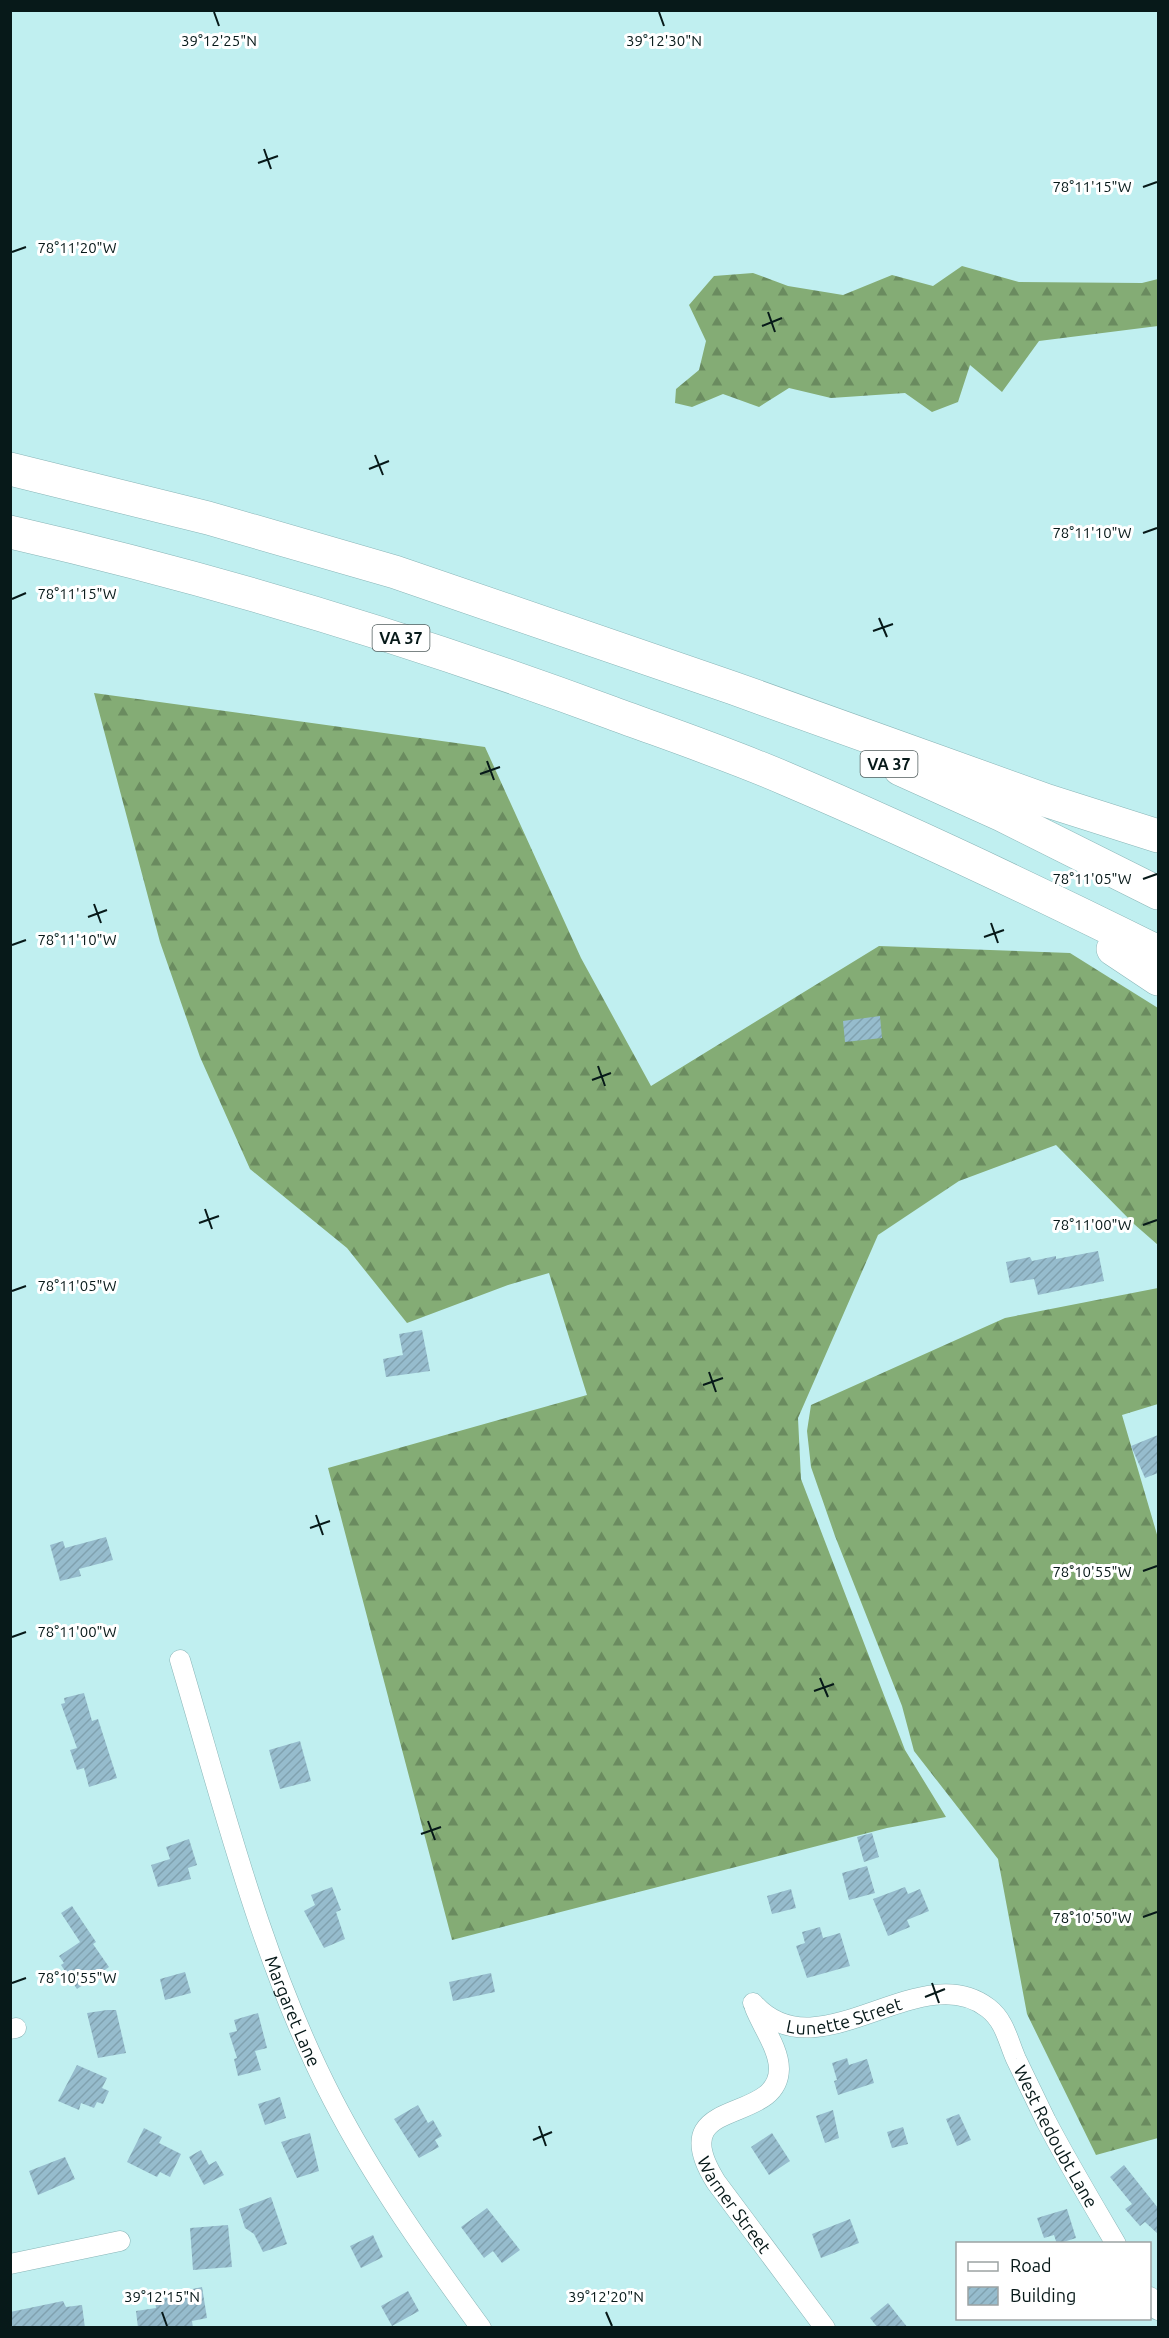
<svg xmlns="http://www.w3.org/2000/svg" width="1169" height="2338" viewBox="0 0 1169 2338" font-family="Ubuntu,sans-serif">
<style>
.forest{fill:url(#forest-firs)}
.building{fill:url(#building-hatch)}
.lines{fill:none;stroke-linecap:round;stroke-linejoin:round}
.street-casing{stroke:#89b5b7;stroke-width:21}
.highway-casing{stroke:#89b5b7;stroke-width:34}
.street{stroke:#fff;stroke-width:20}
.highway{stroke:#fff;stroke-width:33}
.ticks{fill:none;stroke:#071919;stroke-width:2}
.labels{text-anchor:middle;dominant-baseline:central;stroke-width:6;stroke-linejoin:round;paint-order:stroke}
.shield{fill:#fff;stroke:#515e5e;stroke-width:1.5}
.shield-label{font-size:16px;font-weight:bold;fill:#071919}
.street-label{font-size:18px;fill:#071919;stroke:#fff}
.ticks-label{font-size:15px;text-anchor:middle;fill:#071919;stroke:#fff;stroke-width:6;stroke-linejoin:round;paint-order:stroke}
</style>
<defs>
<pattern id="forest-firs" width="22" height="20" patternUnits="userSpaceOnUse" patternTransform="scale(1.5)"><rect width="22" height="20" fill="#84ac75"/><path d="M5 1l3.5 6h-7zM16 11l3.5 6h-7z" fill="#6a8b5f"/></pattern>
<pattern id="building-hatch" width="6" height="6" patternUnits="userSpaceOnUse" patternTransform="scale(1.5)"><rect width="6" height="6" fill="#96bccd"/><path d="M-1 1l2-2M0 6l6-6M5 7l2-2" fill="none" stroke="#80a1af"/></pattern>
</defs>
<rect width="100%" height="100%" fill="#c0eff0"/>
<!-- forest -->
<path class="forest" d="M 962,266 L 1019,282 L 1142,283 L 1158,279 L 1158,326 L 1039,341 L 1002,392 L 970,365 L 958,402 L 932,412 L 905,393 L 831,398 L 789,388 L 759,407 L 723,394 L 692,407 L 675,403 L 676,389 L 699,370 L 706,341 L 689,305 L 714,276 L 753,273 L 788,286 L 843,295 L 892,275 L 933,286 Z
M 94,693 L 485,747 L 581,958 L 651,1086 L 879,946 L 1070,953 L 1158,1008 L 1158,1245 L 1134,1224 L 1056,1145 L 959,1181 L 878,1235 L 798,1418 L 801,1479 L 905,1750 L 946,1817 L 887,1828 L 452,1940 L 328,1468 L 587,1395 L 549,1273 L 508,1285 L 407,1323 L 347,1248 L 250,1169 L 200,1057 L 160,942 Z
M 1158,1288 L 1158,1404 L 1122,1415 L 1158,1538 L 1158,2138 L 1096,2155 L 1027,2014 L 998,1859 L 914,1751 L 902,1706 L 835,1536 L 811,1467 L 807,1431 L 811,1405 L 1005,1318 Z"/>
<!-- building -->
<path class="building" d="M 880,1016 L 882,1038 L 845,1042 L 843,1021 Z
M 1098,1251 L 1104,1281 L 1038,1295 L 1034,1279 L 1010,1283 L 1006,1262 L 1030,1257 L 1032,1261 L 1056,1256 L 1056,1259 Z
M 422,1330 L 430,1371 L 386,1377 L 383,1359 L 403,1355 L 399,1334 Z
M 1158,1435 L 1158,1473 L 1145,1478 L 1131,1446 Z
M 106,1537 L 113,1560 L 79,1569 L 81,1576 L 60,1581 L 50,1545 L 63,1541 L 65,1548 Z
M 84,1693 L 92,1721 L 98,1719 L 117,1778 L 89,1787 L 84,1768 L 77,1770 L 70,1750 L 77,1748 L 61,1704 L 65,1703 L 64,1698 Z
M 300,1741 L 311,1781 L 280,1789 L 269,1750 Z
M 872,1833 L 879,1857 L 864,1862 L 857,1837 Z
M 189,1839 L 197,1865 L 188,1868 L 191,1879 L 158,1887 L 151,1865 L 170,1859 L 166,1847 Z
M 867,1866 L 875,1893 L 849,1900 L 842,1873 Z
M 332,1887 L 341,1910 L 336,1912 L 345,1939 L 324,1948 L 304,1911 L 315,1905 L 311,1895 Z
M 905,1887 L 908,1894 L 920,1889 L 929,1911 L 907,1920 L 910,1927 L 888,1936 L 873,1899 Z
M 791,1889 L 796,1908 L 772,1914 L 767,1896 Z
M 72,1906 L 96,1942 L 93,1944 L 109,1967 L 77,1989 L 61,1965 L 64,1963 L 59,1956 L 80,1942 L 61,1913 Z
M 820,1927 L 823,1938 L 840,1933 L 850,1966 L 807,1978 L 796,1946 L 805,1943 L 802,1932 Z
M 185,1972 L 191,1993 L 165,2000 L 160,1979 Z
M 491,1973 L 495,1992 L 453,2001 L 449,1982 Z
M 107,2010 L 116,2010 L 126,2053 L 98,2058 L 87,2013 Z
M 258,2013 L 267,2048 L 255,2051 L 261,2070 L 238,2076 L 234,2059 L 237,2058 L 229,2033 L 237,2031 L 234,2020 Z
M 847,2058 L 849,2065 L 867,2059 L 874,2083 L 838,2095 L 834,2081 L 837,2080 L 832,2063 Z
M 77,2065 L 107,2078 L 102,2088 L 109,2091 L 103,2104 L 97,2102 L 94,2108 L 81,2103 L 79,2110 L 58,2101 Z
M 280,2097 L 286,2118 L 265,2125 L 258,2104 Z
M 418,2105 L 428,2123 L 433,2120 L 442,2136 L 435,2140 L 439,2147 L 419,2158 L 394,2119 Z
M 833,2110 L 839,2138 L 825,2143 L 816,2116 Z
M 959,2114 L 971,2140 L 957,2146 L 946,2119 Z
M 903,2127 L 908,2144 L 892,2148 L 887,2132 Z
M 144,2128 L 162,2137 L 159,2143 L 181,2154 L 170,2177 L 160,2172 L 157,2177 L 127,2162 Z
M 310,2133 L 319,2171 L 297,2178 L 281,2142 Z
M 772,2133 L 790,2161 L 769,2175 L 751,2147 Z
M 201,2150 L 209,2165 L 216,2161 L 224,2175 L 204,2185 L 189,2157 Z
M 65,2157 L 75,2179 L 38,2195 L 29,2171 Z
M 1124,2165 L 1158,2208 L 1158,2234 L 1145,2222 L 1140,2226 L 1125,2209 L 1132,2204 L 1110,2177 Z
M 271,2197 L 287,2244 L 263,2252 L 254,2234 L 245,2228 L 239,2209 Z
M 487,2208 L 520,2250 L 502,2263 L 493,2251 L 484,2258 L 461,2227 Z
M 1067,2209 L 1076,2238 L 1057,2244 L 1054,2235 L 1044,2238 L 1037,2218 Z
M 850,2219 L 859,2243 L 821,2258 L 812,2234 Z
M 228,2225 L 232,2267 L 193,2270 L 190,2228 Z
M 373,2235 L 383,2257 L 361,2268 L 350,2246 Z
M 202,2287 L 207,2318 L 192,2321 L 193,2328 L 138,2328 L 136,2311 L 156,2308 L 155,2301 L 165,2299 L 164,2295 Z
M 408,2291 L 419,2311 L 392,2326 L 381,2306 Z
M 63,2301 L 66,2307 L 82,2305 L 85,2328 L 10,2328 L 10,2312 Z
M 888,2303 L 908,2328 L 878,2328 L 870,2318 Z"/>
<g class="lines">
<!-- street casing -->
<g class="street-casing">
<g id="street">
<path id="s1" d="M 180,1660 C 224,1808 262,1963 333,2100 C 375,2181 427,2254 481,2328"/>
<path id="s2" d="M 753,2003 C 817,2077 920,1955 988,2008 C 1005,2021 1008,2041 1016,2059 C 1026,2080 1036,2100 1046,2121 C 1068,2163 1092,2203 1116,2244"/>
<path id="s3" d="M 755,2008 C 762,2026 779,2049 779,2069 C 778,2127 661,2094 716,2182 L 825,2328"/>
<path d="M 10,2029 L 16,2028"/>
<path d="M 10,2264 L 120,2241"/>
<path d="M 1150,2297 L 1158,2310"/>
</g>
</g>
<!-- highway casing -->
<g class="highway-casing">
<path id="highway" d="M 10,469 L 208,518 L 395,572 L 733,688 L 1048,801 L 1158,836
M 10,532 C 215,579 415,640 612,713 C 669,734 728,754 784,778 C 911,832 1035,891 1158,952
M 900,769 L 1002,815 L 1158,893
M 1113,949 L 1158,979"/>
</g>
<!-- street -->
<use href="#street" class="street"/>
<!-- highway -->
<use href="#highway" class="highway"/>
</g>
<!-- ticks -->
<path class="ticks" d="M 214,12 L 219,26M 659,12 L 664,26M 264,149 L 271,169M 258,163 L 278,156M 1143,187 L 1157,182M 12,252 L 26,247M 768,312 L 775,332M 762,326 L 782,318M 375,455 L 383,475M 369,469 L 389,461M 1143,533 L 1157,528M 12,599 L 26,593M 879,618 L 887,637M 873,631 L 893,624M 487,761 L 494,780M 480,774 L 500,767M 1143,879 L 1157,874M 94,904 L 101,923M 88,917 L 107,910M 991,923 L 998,943M 984,937 L 1004,930M 12,945 L 26,940M 598,1066 L 605,1086M 592,1080 L 611,1073M 205,1209 L 212,1229M 199,1223 L 219,1216M 1143,1225 L 1157,1220M 12,1291 L 26,1286M 709,1372 L 716,1392M 703,1385 L 723,1378M 316,1515 L 323,1535M 310,1528 L 330,1521M 1143,1571 L 1157,1566M 12,1637 L 26,1632M 820,1678 L 828,1697M 814,1691 L 834,1684M 428,1821 L 435,1840M 421,1834 L 441,1827M 1143,1917 L 1157,1912M 12,1983 L 26,1978M 932,1983 L 939,2003M 925,1997 L 945,1989M 539,2126 L 546,2146M 533,2140 L 552,2132M 162,2312 L 167,2326M 606,2312 L 612,2326"/>
<g class="labels">
<!-- shield labels -->
<g class="shield">
<rect x="372.5" y="625" width="57" height="26" rx="4.5"/>
<rect x="860.5" y="751" width="57" height="26" rx="4.5"/>
</g>
<g class="shield-label">
<text x="401" y="638">VA 37</text>
<text x="889" y="764">VA 37</text>
</g>
<!-- street labels -->
<g class="street-label">
<text stroke="none"><textPath href="#s1" startOffset="369">Margaret Lane</textPath></text>
<text stroke="none"><textPath href="#s2" startOffset="100">Lunette Street</textPath></text>
<text stroke="none"><textPath href="#s2" startOffset="396">West Redoubt Lane</textPath></text>
<text stroke="none"><textPath href="#s3" startOffset="252">Warner Street</textPath></text>
</g>
</g>
<g class="ticks-label">
<text x="219" y="46">39°12'25"N</text>
<text x="664" y="46">39°12'30"N</text>
<text x="1092" y="192">78°11'15"W</text>
<text x="77" y="253">78°11'20"W</text>
<text x="1092" y="538">78°11'10"W</text>
<text x="77" y="599">78°11'15"W</text>
<text x="1092" y="884">78°11'05"W</text>
<text x="77" y="945">78°11'10"W</text>
<text x="1092" y="1230">78°11'00"W</text>
<text x="77" y="1291">78°11'05"W</text>
<text x="1092" y="1577">78°10'55"W</text>
<text x="77" y="1637">78°11'00"W</text>
<text x="1092" y="1923">78°10'50"W</text>
<text x="77" y="1983">78°10'55"W</text>
<text x="162" y="2302">39°12'15"N</text>
<text x="606" y="2302">39°12'20"N</text>
</g>
<!-- border -->
<rect width="1169" height="2338" fill="none" stroke="#071919" stroke-width="24"/>
<!-- legend -->
<rect x="956" y="2242" width="195" height="78" fill="#ffffff" stroke="#9ca3a3" stroke-width="1.5"/>
<rect x="968" y="2262" width="30" height="9" fill="#ffffff" stroke="#9ca3a3" stroke-width="1.5"/>
<text x="1010" y="2272" font-size="18" fill="#071919">Road</text>
<rect x="968" y="2287" width="30" height="18" fill="url(#building-hatch)" stroke="#9ca3a3" stroke-width="1.5"/>
<text x="1010" y="2302" font-size="18" fill="#071919">Building</text>
</svg>
